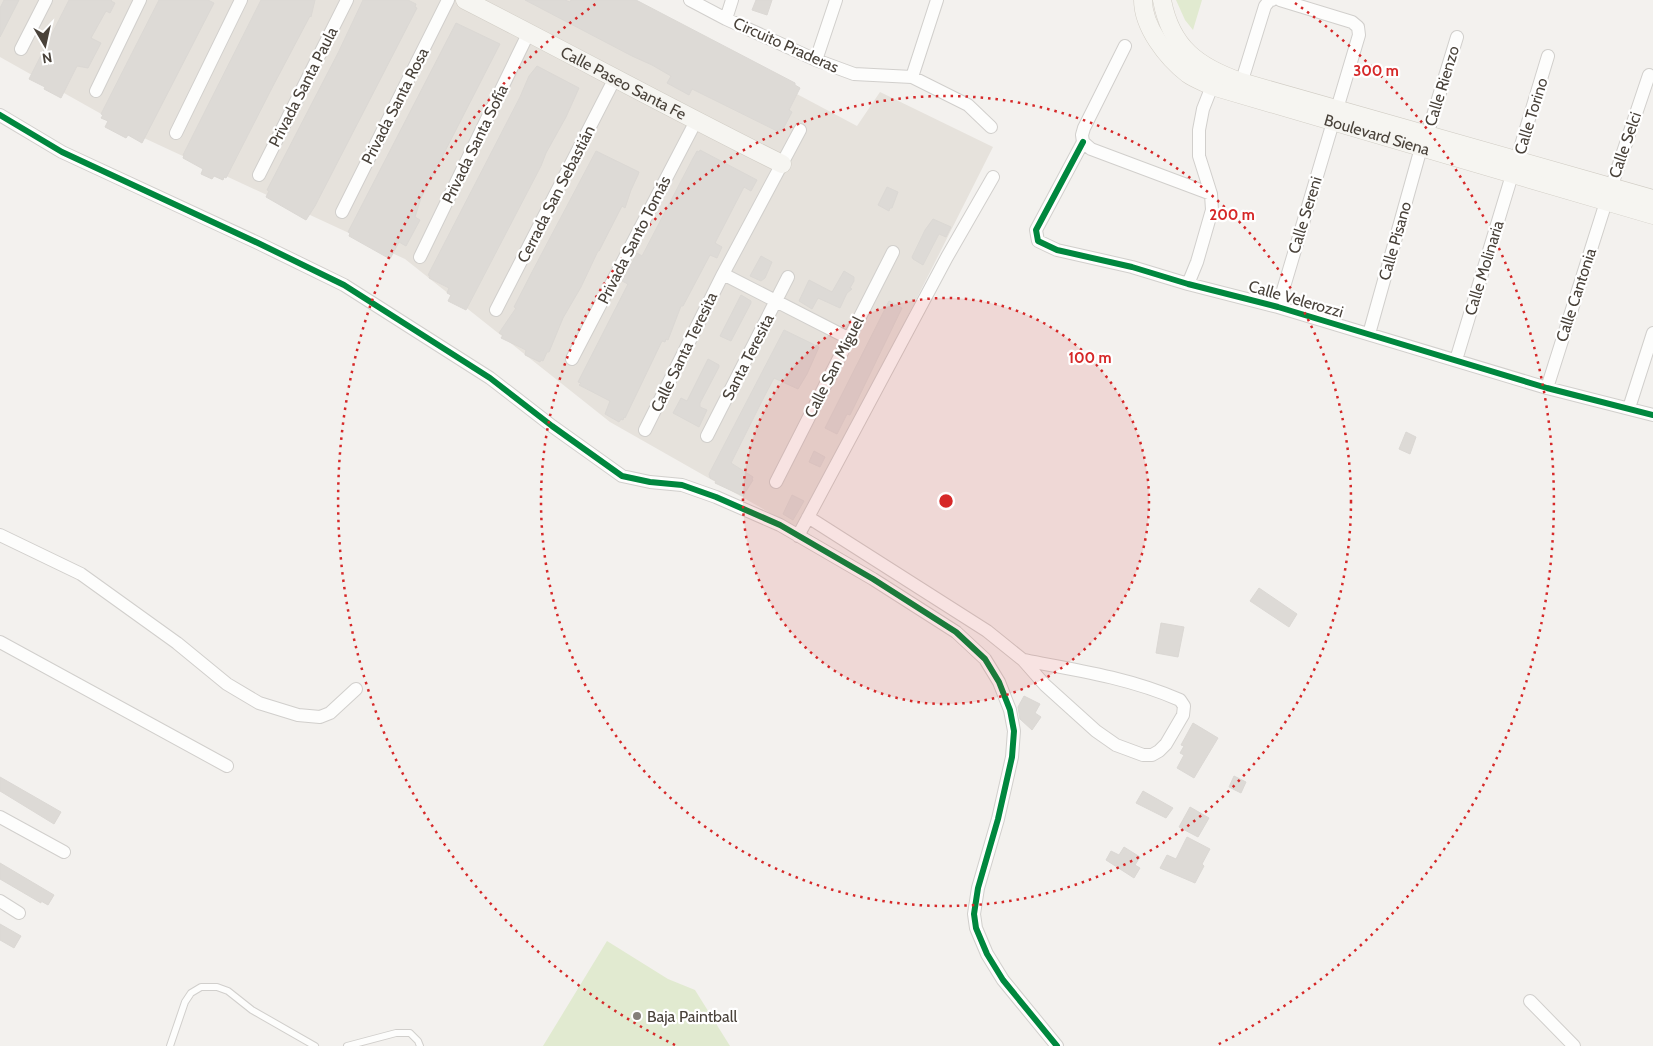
<svg xmlns="http://www.w3.org/2000/svg" width="1653" height="1046" viewBox="0 0 1653 1046" font-family="Cabin,sans-serif">
<style>
.residential{fill:#e6e2dc}
.green{fill:#e1ead0}
.building{fill:#dddad6;stroke:#dbd8d4}
.lines{fill:none;stroke-linecap:round;stroke-linejoin:round}
.lane-casing{stroke:#d1cfcc;stroke-width:8}
.street-casing{stroke:#d1cfcc;stroke-width:14}
.secondary-casing{stroke:#d1cdc5;stroke-width:19}
.lane{stroke:#fdfdfc;stroke-width:6}
.street{stroke:#fdfdfc;stroke-width:12}
.secondary{stroke:#f6f5f1;stroke-width:18}
.cycleway-casing{stroke:#fff;stroke-width:9}
.cycleway{stroke:#00873e;stroke-width:6}
.ring{fill:none;stroke:#d62828;stroke-width:2.5;stroke-dasharray:2.5 5}
.poi-dot{fill:#847f79;stroke:#fff;stroke-width:2}
.labels{text-anchor:middle;dominant-baseline:central;stroke-width:4.5;stroke-linejoin:round;paint-order:stroke}
.street-label{font-size:16px;fill:#49423a;stroke:#fff}
.poi-label{font-size:16px;fill:#49423a;stroke:#fff;text-anchor:start}
.centre{fill:#d62828;stroke:#fff;stroke-width:2.5}
.ring-label{font-size:15px;text-anchor:middle;font-weight:bold;fill:#d62828;stroke:#fff;stroke-width:4.5;stroke-linejoin:round;paint-order:stroke}
</style>
<rect width="100%" height="100%" fill="#f3f1ee"/>
<!-- residential -->
<path class="residential" d="M 0,0 L 620,0 L 857,126 L 880,92 L 993,147 L 800,530 L 610,422 L 405,259 L 144,138 L 0,57 Z"/>
<!-- green -->
<path class="green" d="M 1176,0 L 1202,0 L 1193,30 L 1185,20 Z
M 607,941 L 668,979 L 695,990 L 730,1046 L 543,1046 Z"/>
<!-- building -->
<path class="building" d="M 4,0 L 19,0 L 0,37 L 0,8 Z
M 69,0 L 112,0 L 111,1 L 115,3 L 110,13 L 106,11 L 91,38 L 101,43 L 88,68 L 77,66 L 61,98 L 44,89 L 45,87 L 29,79 Z
M 159,0 L 208,0 L 214,3 L 142,143 L 128,135 L 126,138 L 105,127 L 108,121 L 101,118 L 103,115 L 101,114 Z
M 261,0 L 315,0 L 311,17 L 310,16 L 273,86 L 226,178 L 224,177 L 223,180 L 214,176 L 212,179 L 201,174 L 203,169 L 183,158 L 184,155 L 183,155 Z
M 363,0 L 408,0 L 416,4 L 415,7 L 417,8 L 315,206 L 306,220 L 266,197 L 269,191 L 267,190 L 338,53 Z
M 525,0 L 565,0 L 570,2 L 571,0 L 636,0 L 795,83 L 795,85 L 800,88 L 789,110 L 792,112 L 782,131 L 779,129 L 779,132 L 692,89 L 689,95 L 667,83 L 671,76 L 652,65 L 632,56 Z
M 756,0 L 772,0 L 767,15 L 752,10 Z
M 456,23 L 500,44 L 421,198 L 415,217 L 420,220 L 406,246 L 399,242 L 390,259 L 349,236 L 350,233 L 348,232 Z
M 537,66 L 579,88 L 566,117 L 546,153 L 541,166 L 466,310 L 448,301 L 451,295 L 447,293 L 449,288 L 429,278 L 430,276 L 428,275 L 520,97 L 529,76 Z
M 700,150 L 757,180 L 751,191 L 744,187 L 715,243 L 722,247 L 717,258 L 710,255 L 683,306 L 681,306 L 668,340 L 666,339 L 665,342 L 662,341 L 625,418 L 624,417 L 623,420 L 621,419 L 619,422 L 605,414 L 610,401 L 579,385 L 581,383 L 578,382 L 628,284 L 622,281 L 637,253 L 642,256 L 692,160 L 697,151 L 699,152 Z
M 596,151 L 639,172 L 638,175 L 631,190 L 625,208 L 622,206 L 599,251 L 598,251 L 581,287 L 563,318 L 549,352 L 547,352 L 543,361 L 541,360 L 540,362 L 525,355 L 526,350 L 501,338 L 503,335 L 499,333 L 516,308 L 514,307 L 532,272 Z
M 887,187 L 898,192 L 892,208 L 890,208 L 889,211 L 878,205 Z
M 933,219 L 951,227 L 946,237 L 939,234 L 923,265 L 913,259 L 912,257 L 925,230 Z
M 761,256 L 772,262 L 765,278 L 761,281 L 750,276 Z
M 844,271 L 854,277 L 854,281 L 850,288 L 852,289 L 847,293 L 840,308 L 818,298 L 812,309 L 799,301 L 809,280 L 832,292 Z
M 741,295 L 751,301 L 751,303 L 731,341 L 720,336 Z
M 889,301 L 902,308 L 850,415 L 847,414 L 837,434 L 825,428 Z
M 784,330 L 819,347 L 807,374 L 798,389 L 774,378 L 763,399 L 731,463 L 753,477 L 752,479 L 753,480 L 743,496 L 715,483 L 716,481 L 710,478 L 709,474 Z
M 708,359 L 719,365 L 719,367 L 700,403 L 700,407 L 707,410 L 699,427 L 673,413 L 681,398 L 687,401 Z
M 1406,432 L 1416,437 L 1410,454 L 1399,449 Z
M 814,451 L 825,457 L 820,467 L 809,462 Z
M 792,495 L 804,501 L 793,520 L 783,514 Z
M 1259,588 L 1297,614 L 1289,627 L 1250,601 Z
M 1161,623 L 1184,627 L 1178,657 L 1156,653 Z
M 1024,696 L 1040,704 L 1035,713 L 1041,717 L 1032,730 L 1020,719 L 1018,707 Z
M 1193,723 L 1218,738 L 1194,778 L 1177,768 L 1184,755 L 1180,753 L 1184,746 L 1181,745 Z
M 1234,776 L 1246,782 L 1241,793 L 1229,787 Z
M 0,777 L 61,812 L 54,824 L 0,791 Z
M 1143,791 L 1173,808 L 1166,818 L 1136,803 Z
M 1190,807 L 1209,818 L 1198,837 L 1179,827 Z
M 1187,837 L 1210,849 L 1202,864 L 1204,866 L 1195,883 L 1160,868 L 1167,855 L 1176,859 Z
M 1124,847 L 1140,857 L 1135,865 L 1140,868 L 1134,878 L 1106,860 L 1111,851 L 1119,855 Z
M 0,863 L 54,895 L 48,905 L 41,901 L 41,903 L 0,879 Z
M 0,924 L 21,936 L 14,948 L 0,940 Z"/>
<g class="lines">
<!-- lane casing -->
<g class="lane-casing">
<path id="lane" d="M 170,1046 L 185,1002 L 191,993 L 201,987 L 217,987 L 228,991 L 252,1010 L 315,1046
M 347,1046 L 396,1033 L 410,1033 L 418,1041 L 420,1046"/>
</g>
<!-- street casing -->
<g class="street-casing">
<path id="street" d="M 690,0 L 726,19 L 816,60 L 854,74 L 912,77 L 968,105 L 991,127
M 726,19 L 732,0
M 21,49 L 46,0
M 816,60 L 836,0
M 912,77 L 937,0
M 1239,90 L 1265,6 L 1270,0 L 1272,0
M 96,91 L 140,0
M 0,115 L 62,152 L 258,243 L 344,285 L 490,378 L 552,426 L 622,476 L 650,482 L 682,485 L 716,497 L 780,525 L 873,579 L 956,632 L 985,659 L 999,682 L 1010,710 L 1014,731 L 1012,757 L 998,819 L 978,888 L 974,914 L 976,928 L 987,954 L 1003,980 L 1057,1046
M 176,133 L 241,0
M 1427,135 L 1457,37
M 1083,142 L 1036,230 L 1038,241 L 1057,250 L 1132,267 L 1188,284 L 1278,307 L 1547,388 L 1653,415
M 1083,142 L 1091,149 L 1211,194
M 1083,142 L 1082,135 L 1084,128 L 1125,46
M 259,175 L 347,0
M 1611,188 L 1649,75
M 342,212 L 448,0
M 420,257 L 529,32
M 723,274 L 848,338
M 1188,284 L 1197,262 L 1212,210 L 1211,194 L 1199,156 L 1199,130 L 1203,109 L 1212,86
M 1278,307 L 1359,35 L 1358,27 L 1352,22 L 1280,0
M 496,310 L 615,78
M 1369,334 L 1421,148
M 572,359 L 696,121
M 1456,360 L 1548,56
M 1547,388 L 1606,202
M 1629,408 L 1653,333
M 645,430 L 723,274 L 800,130
M 707,436 L 788,277
M 776,482 L 893,252
M 808,517 L 987,631 L 1023,660 L 1045,685 L 1096,731 L 1116,745 L 1143,755 L 1152,755 L 1159,751 L 1166,744 L 1183,715 L 1184,706 L 1180,700 C 1130,678 1077,670 1023,660
M 0,535 L 81,574 L 177,643 L 227,684 L 259,703 L 298,715 L 320,717 L 330,713 L 356,689
M 798,536 L 947,257 L 993,177
M 0,642 L 227,766
M 0,817 L 64,852
M 0,901 L 19,913
M 1530,1001 L 1574,1046"/>
</g>
<!-- secondary casing -->
<g class="secondary-casing">
<g id="secondary">
<path id="s1" d="M 465,0 C 571,54 675,111 782,164"/>
<path id="s2" d="M 1143,0 C 1143,27 1167,58 1188,74 C 1195,79 1204,82 1212,86 L 1653,215"/>
<path d="M 1162,0 C 1171,48 1198,67 1241,82 L 1653,199"/>
</g>
</g>
<!-- lane -->
<use href="#lane" class="lane"/>
<!-- street -->
<use href="#street" class="street"/>
<!-- secondary -->
<use href="#secondary" class="secondary"/>
<!-- cycleway casing -->
<g class="cycleway-casing">
<path id="cycleway" d="M 0,115 L 62,152 L 258,243 L 344,285 L 490,378 L 552,426 L 622,476 L 650,482 L 682,485 L 716,497 L 780,525 L 873,579 L 956,632 L 985,659 L 999,682 L 1010,710 L 1014,731 L 1012,757 L 998,819 L 978,888 L 974,914 L 976,928 L 987,954 L 1003,980 L 1057,1046
M 1083,142 L 1036,230 L 1038,241 L 1057,250 L 1132,267 L 1188,284 L 1278,307 L 1547,388 L 1653,415"/>
</g>
<!-- cycleway -->
<use href="#cycleway" class="cycleway"/>
</g>
<!-- distance rings -->
<circle cx="946" cy="501" r="203" fill="#d62828" fill-opacity=".12"/>
<g class="ring">
<circle cx="946" cy="501" r="203"/>
<circle cx="946" cy="501" r="405"/>
<path d="M675 1045A608 608 0 0 1 597 3M1295 3A608 608 0 0 1 1217 1045"/>
</g>
<!-- markers -->
<circle class="poi-dot" cx="637" cy="1016" r="5"/>
<g class="labels">
<!-- street labels -->
<g class="street-label">
<text transform="translate(786 45) rotate(24)">Circuito Praderas</text>
<text stroke="none"><textPath href="#s1" startOffset="179">Calle Paseo Santa Fe</textPath></text>
<text transform="translate(1442 86) rotate(-73)">Calle Rienzo</text>
<text transform="translate(303 87) rotate(-63)">Privada Santa Paula</text>
<text transform="translate(395 106) rotate(-63)">Privada Santa Rosa</text>
<text transform="translate(1531 116) rotate(-73)">Calle Torino</text>
<text stroke="none"><textPath href="#s2" startOffset="288">Boulevard Siena</textPath></text>
<text transform="translate(475 144) rotate(-64)">Privada Santa Sofía</text>
<text transform="translate(1625 145) rotate(-71)">Calle Selci</text>
<text transform="translate(556 194) rotate(-63)">Cerrada San Sebastián</text>
<text transform="translate(1305 215) rotate(-73)">Calle Sereni</text>
<text transform="translate(634 240) rotate(-63)">Privada Santo Tomás</text>
<text transform="translate(1395 241) rotate(-74)">Calle Pisano</text>
<text transform="translate(1484 268) rotate(-73)">Calle Molinaria</text>
<text transform="translate(1576 295) rotate(-72)">Calle Cantonia</text>
<text transform="translate(1296 299) rotate(16)">Calle Velerozzi</text>
<text transform="translate(684 352) rotate(-64)">Calle Santa Teresita</text>
<text transform="translate(748 357) rotate(-63)">Santa Teresita</text>
<text transform="translate(834 367) rotate(-63)">Calle San Miguel</text>
</g>
<!-- poi labels -->
<g class="poi-label">
<text x="647" y="1016">Baja Paintball</text>
</g>
</g>
<circle cx="946" cy="501" r="8" class="centre"/>
<g class="ring-label">
<text x="1376" y="76">300 m</text>
<text x="1232" y="220">200 m</text>
<text x="1090" y="363">100 m</text>
</g>
<!-- north arrow -->
<g transform="translate(45 45) rotate(171)" stroke="#ffffff" stroke-width="4" paint-order="stroke">
<path d="M0-4L9 19L0 12L-9 19Z" fill="#49423a"/>
<text y="-8" font-size="14" font-weight="bold" text-anchor="middle" fill="#49423a">N</text>
</g>
</svg>
